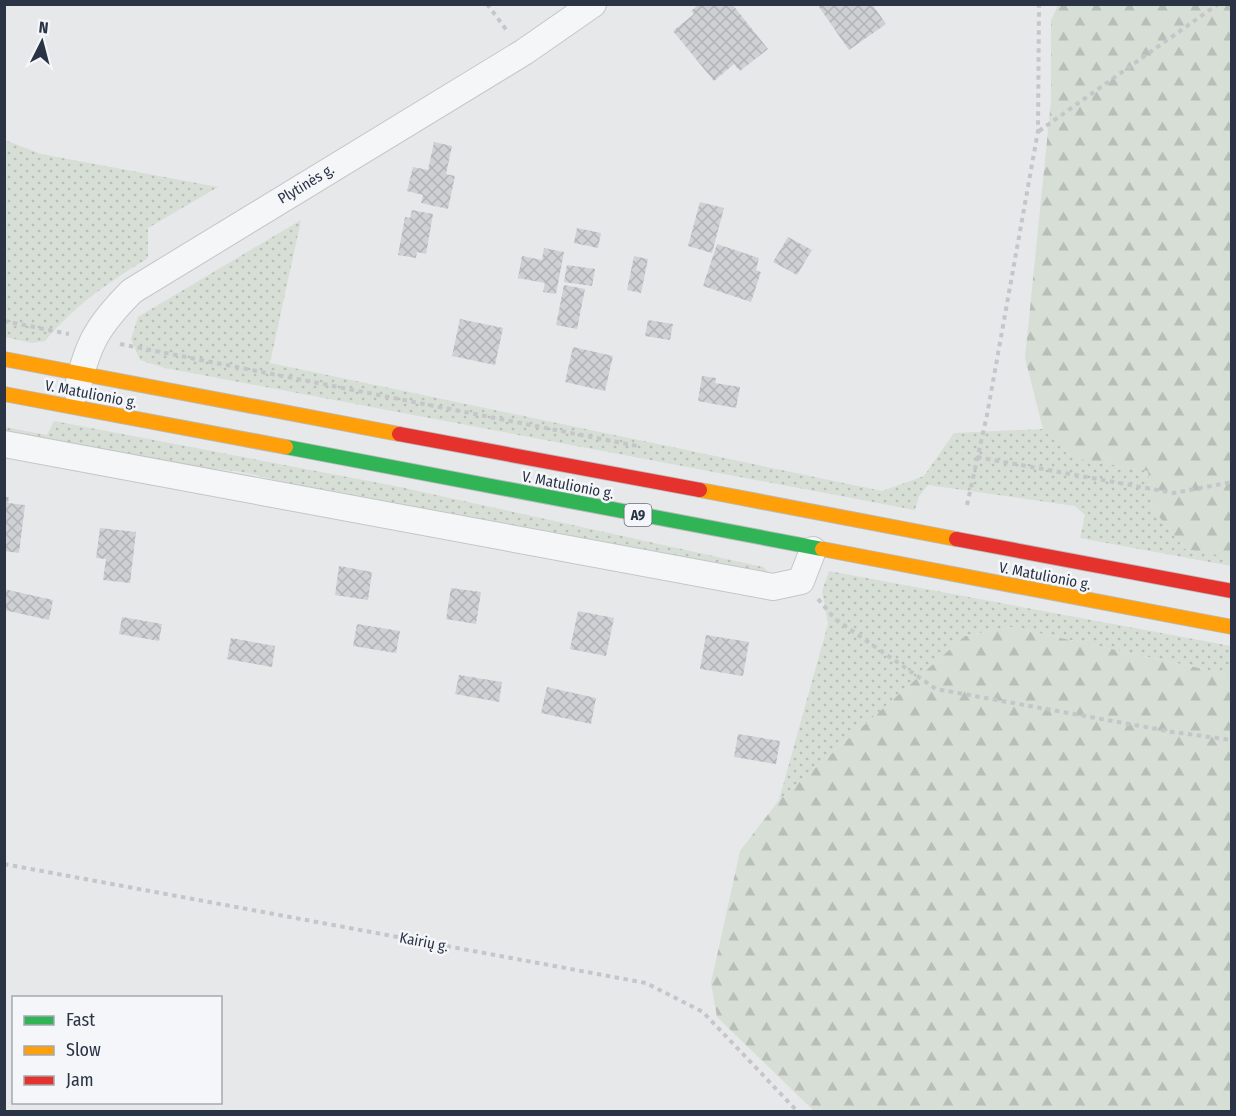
<svg xmlns="http://www.w3.org/2000/svg" width="1236" height="1116" viewBox="0 0 1236 1116" font-family="'Fira Sans Condensed',sans-serif">
<style>
.grass{fill:url(#grass-dots)}
.forest{fill:url(#forest-firs)}
.building{fill:url(#building-cross-hatch)}
.lines{fill:none;stroke-linecap:round;stroke-linejoin:round}
.street-casing{stroke:#c4c6c8;stroke-width:28}
.fast-casing{stroke:#b8bbbf;stroke-width:16}
.slow-casing{stroke:#b8bbbf;stroke-width:16}
.jam-casing{stroke:#b8bbbf;stroke-width:16}
.path{stroke:#c5c6ca;stroke-width:4;stroke-dasharray:4.5 4.5;stroke-linecap:butt}
.street{stroke:#f5f6f7;stroke-width:26}
.fast{stroke:#30b455;stroke-width:14}
.slow{stroke:#ff9f0a;stroke-width:14}
.jam{stroke:#e5322d;stroke-width:14}
.labels{text-anchor:middle;dominant-baseline:central;stroke-width:5;stroke-linejoin:round;paint-order:stroke}
.shield{fill:#f4f6f9;stroke:#676e7b;stroke-width:1.5}
.shield-label{font-size:14px;font-weight:bold;fill:#2b3445}
.street-label{font-size:15px;fill:#2b3445;stroke:#f4f6f9}
</style>
<defs>
<pattern id="grass-dots" width="8" height="8" patternUnits="userSpaceOnUse" patternTransform="scale(1.5)"><rect width="8" height="8" fill="#d6ded6"/><path d="M2 2h.1M6 6h.1" fill="none" stroke="#b8bfb9" stroke-width="1.8" stroke-linecap="round"/></pattern>
<pattern id="forest-firs" width="22" height="20" patternUnits="userSpaceOnUse" patternTransform="scale(1.5)"><rect width="22" height="20" fill="#d6ded6"/><path d="M5 1l3.5 6h-7zM16 11l3.5 6h-7z" fill="#b8bfb9"/></pattern>
<pattern id="building-cross-hatch" width="8" height="8" patternUnits="userSpaceOnUse" patternTransform="scale(1.5)"><rect width="8" height="8" fill="#ced0d3"/><path d="M0 0l8 8M0 8l8-8" fill="none" stroke="#b1b3b6"/></pattern>
</defs>
<rect width="100%" height="100%" fill="#e6e8ea"/>
<!-- grass -->
<path class="grass" d="M 5,140 L 41,154 L 218,187 L 148,228 L 148,258 C 108,283 76,304 45,341 L 32,343 L 5,337 Z
M 301,220 L 270,363 L 882,491 L 924,476 L 954,433 L 1043,429 L 1071,457 L 1148,471 L 1152,508 L 1185,549 L 1231,557 L 1231,566 L 1080,538 L 1085,515 L 1075,506 L 928,485 L 919,496 L 915,510 L 165,368 L 140,360 L 131,339 L 138,317 Z
M 54,421 L 400,487 L 763,567 L 773,576 L 292,487 C 259,472 220,468 184,467 L 5,433 L 4,427 L 47,435 Z
M 829,571 L 1231,646 L 1231,675 L 1010,627 L 965,636 L 779,800 L 828,624 L 822,591 Z"/>
<!-- forest -->
<path class="forest" d="M 1058,5 L 1231,5 L 1231,557 L 1185,549 L 1152,508 L 1148,471 L 1070,457 L 1043,429 L 1025,358 L 1051,101 L 1051,21 Z
M 1010,627 L 1231,675 L 1231,1111 L 814,1111 L 717,1017 L 711,983 L 740,851 L 779,800 L 965,636 Z"/>
<!-- building -->
<path class="building" d="M 699,4 L 732,4 L 768,49 L 740,71 L 734,64 L 714,81 L 673,31 L 694,14 L 691,11 Z
M 817,4 L 872,4 L 886,24 L 849,50 Z
M 434,142 L 452,146 L 446,174 L 455,176 L 448,209 L 421,203 L 423,195 L 407,191 L 413,167 L 428,170 Z
M 700,202 L 724,208 L 712,253 L 688,246 Z
M 412,210 L 433,214 L 426,254 L 417,252 L 416,258 L 398,255 L 405,217 L 410,218 Z
M 577,228 L 601,233 L 598,248 L 574,243 Z
M 788,237 L 812,250 L 797,275 L 773,262 Z
M 717,244 L 759,258 L 756,270 L 761,272 L 751,302 L 703,286 Z
M 544,248 L 564,252 L 556,294 L 543,292 L 545,283 L 518,278 L 522,256 L 542,260 Z
M 634,256 L 648,259 L 641,293 L 627,290 Z
M 567,265 L 595,269 L 592,286 L 564,282 Z
M 564,285 L 585,289 L 577,329 L 556,325 Z
M 460,319 L 503,328 L 495,365 L 452,356 Z
M 648,320 L 673,324 L 670,340 L 645,336 Z
M 573,347 L 613,356 L 605,391 L 565,382 Z
M 702,376 L 716,378 L 715,383 L 740,387 L 736,408 L 698,401 Z
M 4,497 L 9,497 L 8,503 L 25,505 L 19,553 L 4,551 Z
M 100,528 L 136,532 L 130,583 L 103,580 L 106,559 L 96,558 Z
M 339,566 L 372,572 L 368,600 L 335,595 Z
M 451,588 L 481,592 L 476,624 L 446,619 Z
M 4,589 L 53,600 L 49,620 L 4,610 Z
M 578,611 L 614,618 L 606,656 L 570,649 Z
M 122,617 L 162,624 L 159,641 L 119,634 Z
M 357,624 L 400,631 L 396,653 L 353,646 Z
M 706,635 L 749,642 L 743,676 L 700,669 Z
M 231,638 L 275,646 L 272,667 L 227,659 Z
M 459,675 L 502,682 L 499,702 L 455,694 Z
M 547,687 L 596,698 L 591,724 L 541,713 Z
M 738,734 L 780,741 L 776,764 L 734,757 Z"/>
<g class="lines">
<!-- street casing -->
<g class="street-casing">
<path id="street" d="M 77,391 C 87,344 98,325 132,291 L 524,52 L 593,4
M 4,444 L 773,587 L 801,581 L 813,550"/>
</g>
<!-- fast casing -->
<g class="fast-casing">
<path id="fast" d="M 286,447 L 822,549"/>
</g>
<!-- slow casing -->
<g class="slow-casing">
<path id="slow" d="M 4,359 L 399,434
M 4,394 L 286,447
M 700,490 L 956,539
M 822,549 L 1232,627"/>
</g>
<!-- jam casing -->
<g class="jam-casing">
<path id="jam" d="M 399,434 L 700,490
M 956,539 L 1232,591"/>
</g>
<!-- path -->
<path class="path" d="M 487,4 L 508,32
M 1039,131 L 1218,4
M 4,321 L 69,334
M 120,344 L 637,446
M 977,457 L 1174,493 L 1232,482
M 967,505 L 987,415 L 1038,131 L 1039,4
M 818,599 L 835,619 L 936,689 L 1173,732 L 1232,740
M 4,864 L 646,983 L 703,1012 L 798,1112"/>
<!-- street -->
<use href="#street" class="street"/>
<!-- fast -->
<use href="#fast" class="fast"/>
<!-- slow -->
<use href="#slow" class="slow"/>
<!-- jam -->
<use href="#jam" class="jam"/>
</g>
<g class="labels">
<!-- shield labels -->
<rect class="shield" x="624.5" y="504" width="27" height="22" rx="4.5"/>
<g class="shield-label">
<text x="638" y="515">A9</text>
</g>
<!-- street labels -->
<g class="street-label">
<text transform="translate(306 184) rotate(-31)">Plytinės g.</text>
<text transform="translate(91 394) rotate(11)">V. Matulionio g.</text>
<text transform="translate(568 485) rotate(11)">V. Matulionio g.</text>
<text transform="translate(1045 576) rotate(11)">V. Matulionio g.</text>
<text transform="translate(424 942) rotate(11)">Kairių g.</text>
</g>
</g>
<!-- border -->
<rect width="1236" height="1116" fill="none" stroke="#2b3445" stroke-width="12"/>
<!-- legend -->
<rect x="12" y="996" width="210" height="108" fill="#f4f6f9" stroke="#a4a8b1" stroke-width="1.5"/>
<rect x="24" y="1016" width="30" height="9" fill="#30b455" stroke="#a4a8b1" stroke-width="1.5"/>
<text x="66" y="1026" font-size="18" fill="#2b3445">Fast</text>
<rect x="24" y="1046" width="30" height="9" fill="#ff9f0a" stroke="#a4a8b1" stroke-width="1.5"/>
<text x="66" y="1056" font-size="18" fill="#2b3445">Slow</text>
<rect x="24" y="1076" width="30" height="9" fill="#e5322d" stroke="#a4a8b1" stroke-width="1.5"/>
<text x="66" y="1086" font-size="18" fill="#2b3445">Jam</text>
<!-- north arrow -->
<g transform="translate(42 42) rotate(6)" stroke="#f4f6f9" stroke-width="4.5" paint-order="stroke">
<path d="M0-4.5L10 22L0 15L-10 22Z" fill="#2b3445"/>
<text y="-9" font-size="16" font-weight="bold" text-anchor="middle" fill="#2b3445">N</text>
</g>
</svg>
